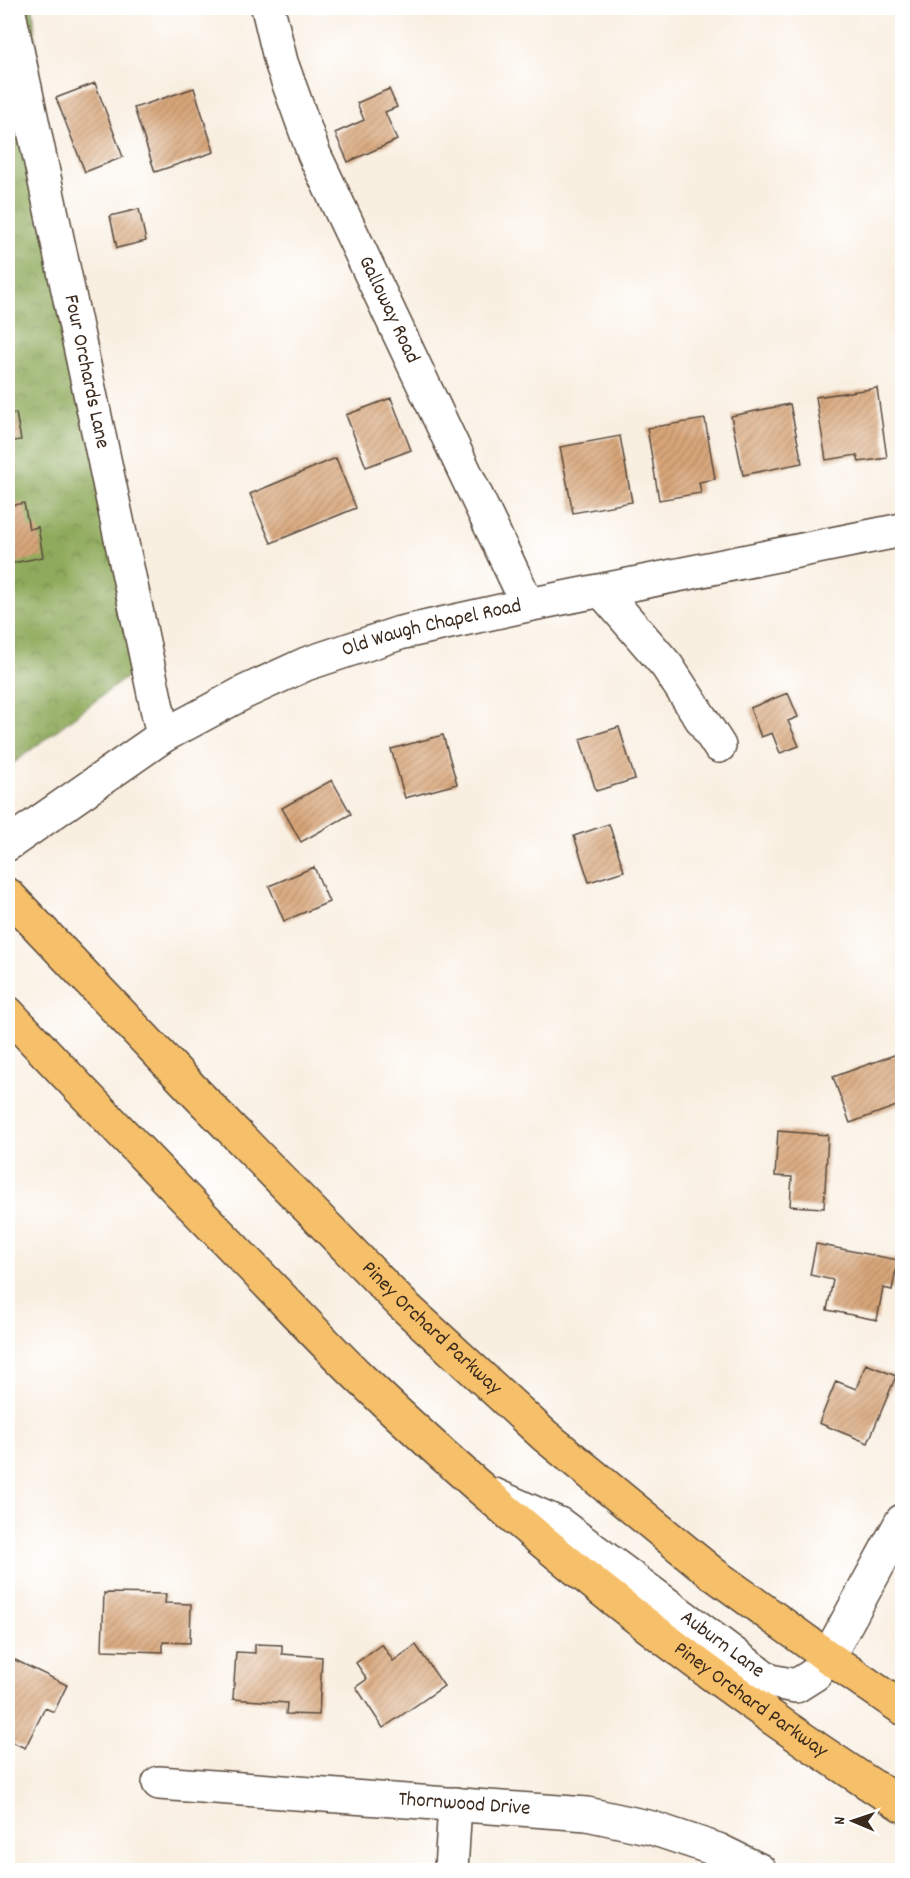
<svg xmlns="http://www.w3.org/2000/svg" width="910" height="1878" viewBox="0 0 910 1878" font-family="Dekko,sans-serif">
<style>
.forest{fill:url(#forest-crowns);stroke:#656a3d;stroke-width:1.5}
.building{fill:url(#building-hatch)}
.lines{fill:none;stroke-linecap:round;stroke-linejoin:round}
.minor-casing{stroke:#58483b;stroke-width:36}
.major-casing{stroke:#58483b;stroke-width:36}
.minor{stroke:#fff;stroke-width:33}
.major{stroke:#f6c06b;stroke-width:33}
.labels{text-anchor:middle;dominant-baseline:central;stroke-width:5;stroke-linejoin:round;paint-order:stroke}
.street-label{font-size:21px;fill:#3b2a1e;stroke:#fff}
</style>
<defs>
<pattern id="forest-crowns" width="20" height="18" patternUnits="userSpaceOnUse" patternTransform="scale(1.5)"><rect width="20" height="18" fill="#8faa5c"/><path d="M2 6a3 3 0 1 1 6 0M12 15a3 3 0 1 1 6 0" fill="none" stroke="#768b4b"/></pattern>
<pattern id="building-hatch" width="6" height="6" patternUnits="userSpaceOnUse" patternTransform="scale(1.5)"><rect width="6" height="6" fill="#d8a679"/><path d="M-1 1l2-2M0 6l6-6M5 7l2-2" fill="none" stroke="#b08763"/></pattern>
</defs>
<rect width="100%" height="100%" fill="#fff"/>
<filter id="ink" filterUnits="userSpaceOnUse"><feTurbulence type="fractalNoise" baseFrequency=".0167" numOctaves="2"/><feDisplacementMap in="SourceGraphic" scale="12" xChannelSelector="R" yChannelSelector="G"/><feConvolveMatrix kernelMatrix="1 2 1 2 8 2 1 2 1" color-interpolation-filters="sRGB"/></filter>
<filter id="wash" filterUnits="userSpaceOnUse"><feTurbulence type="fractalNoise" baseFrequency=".008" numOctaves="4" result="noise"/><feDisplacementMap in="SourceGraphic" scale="24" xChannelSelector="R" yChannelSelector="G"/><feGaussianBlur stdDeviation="1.35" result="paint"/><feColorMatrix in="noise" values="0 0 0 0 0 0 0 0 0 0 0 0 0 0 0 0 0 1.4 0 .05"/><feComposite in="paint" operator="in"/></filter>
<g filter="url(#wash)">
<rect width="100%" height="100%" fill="#f9efe1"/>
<!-- forest -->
<path class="forest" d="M 8,8 L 33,8 L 51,235 L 137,669 L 8,767 Z"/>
<g id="blocks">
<!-- building -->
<path class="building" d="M 95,83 L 123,157 L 85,172 L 56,98 Z
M 194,88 L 214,152 L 155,172 L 134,108 Z
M 389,89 L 397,107 L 385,112 L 397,140 L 348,162 L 335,133 L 364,120 L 357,103 Z
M 139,209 L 146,241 L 117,248 L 110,216 Z
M 877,388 L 887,458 L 859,462 L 857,455 L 826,460 L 816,397 Z
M 391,398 L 411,450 L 366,467 L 346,415 Z
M 790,404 L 802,463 L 743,475 L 731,416 Z
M 16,413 L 21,440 L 8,442 L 8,414 Z
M 705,419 L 715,479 L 699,482 L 701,493 L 659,500 L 647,428 Z
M 620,436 L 632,502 L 573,513 L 560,447 Z
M 336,458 L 356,508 L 271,543 L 250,494 Z
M 24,503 L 29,529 L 38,527 L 43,557 L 8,564 L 8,506 Z
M 788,693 L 798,717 L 788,721 L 799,746 L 780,753 L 772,733 L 761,737 L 750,708 Z
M 619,727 L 635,779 L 596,791 L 580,739 Z
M 443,735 L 457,784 L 405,798 L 391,749 Z
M 332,780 L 351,814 L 301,842 L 282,808 Z
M 609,824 L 624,871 L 589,882 L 574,836 Z
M 314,867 L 329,902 L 284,921 L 269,886 Z
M 897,1054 L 902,1067 L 902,1104 L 850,1123 L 833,1077 Z
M 778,1131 L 828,1135 L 824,1208 L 790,1206 L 792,1177 L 775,1176 Z
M 816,1244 L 898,1260 L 892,1290 L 883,1288 L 877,1320 L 827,1310 L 833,1280 L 810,1275 Z
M 866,1364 L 896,1376 L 868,1443 L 819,1423 L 836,1381 L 856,1389 Z
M 104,1593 L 166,1594 L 165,1603 L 191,1604 L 190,1643 L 163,1642 L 163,1652 L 102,1650 Z
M 255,1644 L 282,1645 L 282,1654 L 322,1657 L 319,1715 L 286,1714 L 287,1703 L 233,1699 L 236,1652 L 255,1653 Z
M 382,1644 L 393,1661 L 416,1645 L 444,1686 L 383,1728 L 356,1687 L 367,1679 L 356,1663 Z
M 13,1659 L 67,1685 L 54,1712 L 45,1708 L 25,1748 L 8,1740 L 8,1671 Z"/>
</g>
</g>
<g filter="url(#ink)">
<use href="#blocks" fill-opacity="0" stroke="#58483b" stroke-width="1.5"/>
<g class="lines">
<!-- minor casing -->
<g class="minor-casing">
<g id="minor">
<path id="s1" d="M 8,8 L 163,736"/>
<path id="s2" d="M 268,8 L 281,62 L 314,154 L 528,605"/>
<path d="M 602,591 L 667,666 L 719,746"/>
<path id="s3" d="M 8,844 L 163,736 L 245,692 L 306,664 L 400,633 L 528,605 L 902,530"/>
<path id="s4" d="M 494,1495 L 559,1524 L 770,1681 L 796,1686 L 815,1674 L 828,1657 L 902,1521"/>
<path id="s5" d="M 159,1783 L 587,1814 L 652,1828 L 718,1850 L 759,1870"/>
<path d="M 451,1870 L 455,1804"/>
</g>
</g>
<!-- major casing -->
<g class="major-casing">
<g id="major">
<path id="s6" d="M 8,895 L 199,1096 L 401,1303 L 544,1435 L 712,1573 L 828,1657 L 902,1708"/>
<path id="s7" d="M 8,1013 C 88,1098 169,1182 250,1265 C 286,1302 322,1341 359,1377 C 526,1537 708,1681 902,1805"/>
</g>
</g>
<!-- minor -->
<use href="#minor" class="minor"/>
<!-- major -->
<use href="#major" class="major"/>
</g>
</g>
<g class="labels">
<!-- street labels -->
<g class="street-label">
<text stroke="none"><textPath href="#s2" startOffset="326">Galloway Road</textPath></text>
<text stroke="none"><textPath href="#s1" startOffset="372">Four Orchards Lane</textPath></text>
<text stroke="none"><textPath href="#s3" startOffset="480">Old Waugh Chapel Road</textPath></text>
<text stroke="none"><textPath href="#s6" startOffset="606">Piney Orchard Parkway</textPath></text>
<text stroke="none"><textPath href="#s4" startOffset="274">Auburn Lane</textPath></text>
<text stroke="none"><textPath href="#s7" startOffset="1014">Piney Orchard Parkway</textPath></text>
<text stroke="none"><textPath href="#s5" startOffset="306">Thornwood Drive</textPath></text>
</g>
</g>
<!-- margin -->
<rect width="910" height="1878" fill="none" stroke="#fff" stroke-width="30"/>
<!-- north arrow -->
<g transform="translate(853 1821) rotate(272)" stroke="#ffffff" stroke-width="4.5" paint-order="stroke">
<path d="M0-4.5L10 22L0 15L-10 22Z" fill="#3b2a1e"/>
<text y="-9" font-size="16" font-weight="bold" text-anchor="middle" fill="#3b2a1e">N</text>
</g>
</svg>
